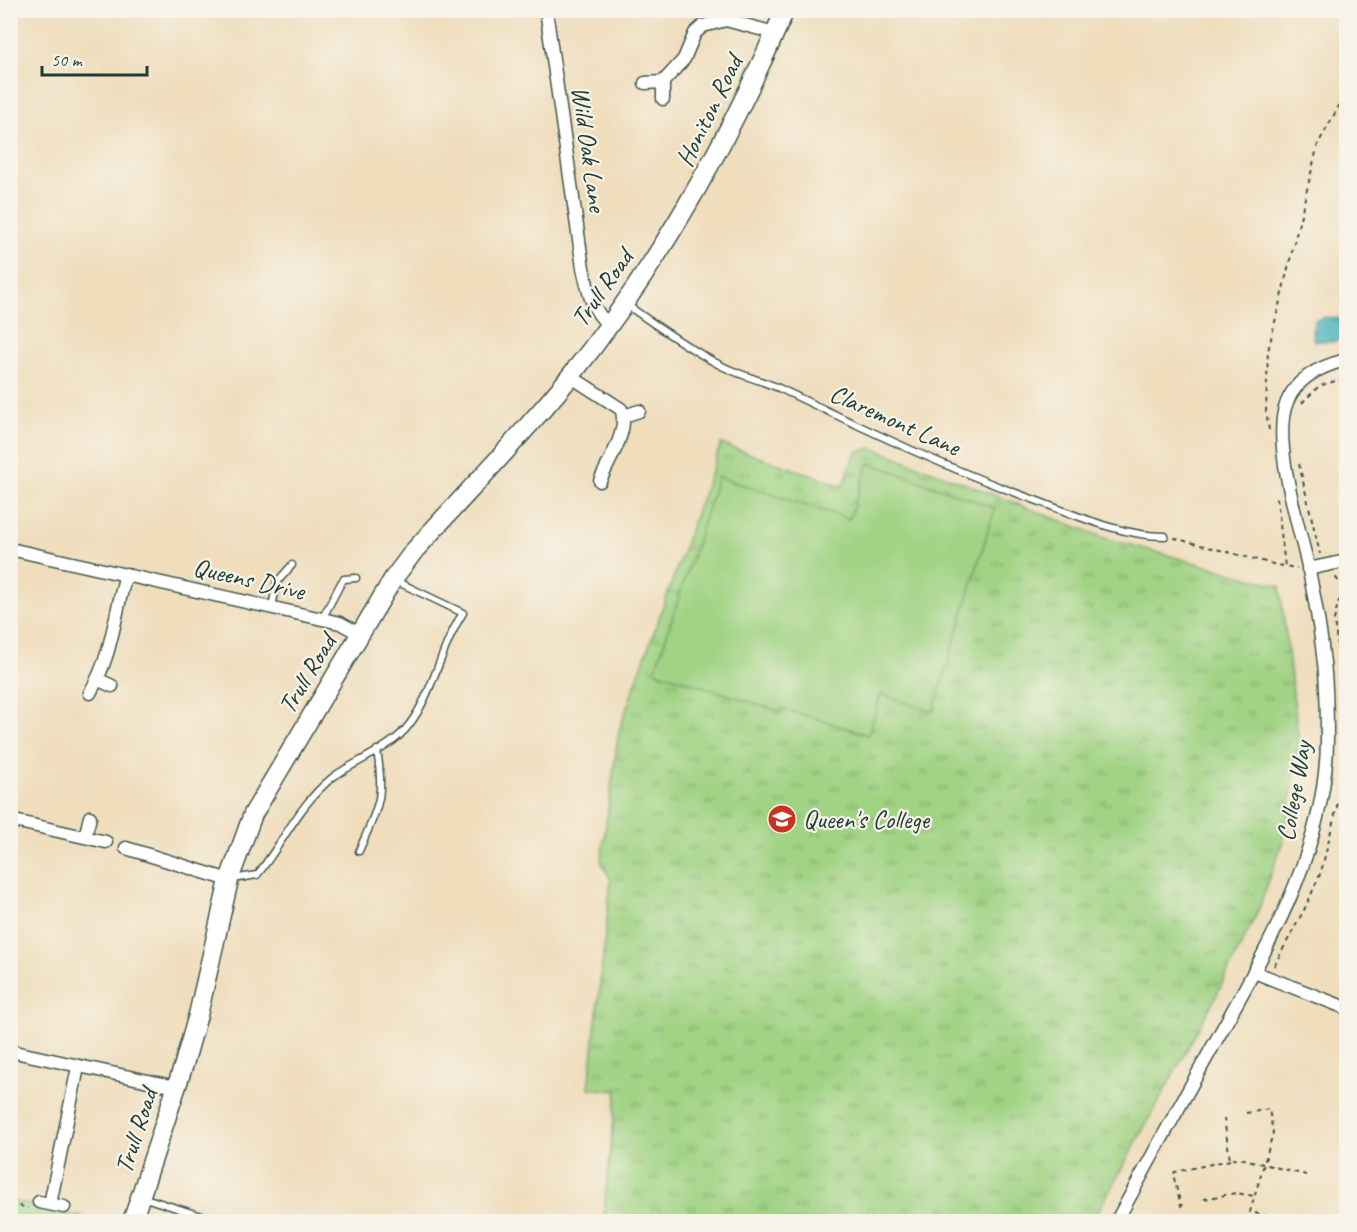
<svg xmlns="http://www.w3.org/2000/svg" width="1357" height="1232" viewBox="0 0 1357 1232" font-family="Caveat,sans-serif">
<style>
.grass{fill:url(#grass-dots);stroke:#60885c;stroke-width:1.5}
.park{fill:url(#park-tufts);stroke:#60885c;stroke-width:1.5}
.pitch{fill:#a0d384;stroke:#60885c;stroke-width:1.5}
.water{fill:url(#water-ripples);stroke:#307678;stroke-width:1.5}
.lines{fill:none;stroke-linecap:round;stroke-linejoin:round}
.lane-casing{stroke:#3e5548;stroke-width:9}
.street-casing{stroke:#3e5548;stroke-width:15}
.secondary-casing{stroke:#3e5548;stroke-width:21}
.path{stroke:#3e5548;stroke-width:2;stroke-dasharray:4.5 4.5;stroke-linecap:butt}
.lane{stroke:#fff;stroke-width:6}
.street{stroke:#fff;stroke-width:12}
.secondary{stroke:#fff;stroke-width:18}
.labels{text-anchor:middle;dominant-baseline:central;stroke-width:4.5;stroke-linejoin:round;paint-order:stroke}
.street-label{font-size:26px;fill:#1f3d34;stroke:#f7f3e8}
.poi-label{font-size:26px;fill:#1f3d34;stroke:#f7f3e8;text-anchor:start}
</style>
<defs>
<pattern id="grass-dots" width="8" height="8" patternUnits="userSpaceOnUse" patternTransform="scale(1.5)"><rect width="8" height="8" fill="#a0d384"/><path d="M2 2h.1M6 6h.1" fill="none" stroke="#82ac6d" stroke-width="1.8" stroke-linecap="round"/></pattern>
<pattern id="park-tufts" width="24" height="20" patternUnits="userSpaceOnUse" patternTransform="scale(1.5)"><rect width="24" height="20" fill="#a0d384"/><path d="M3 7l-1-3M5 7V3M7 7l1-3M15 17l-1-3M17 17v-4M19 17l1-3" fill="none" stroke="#82ac6d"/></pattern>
<pattern id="water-ripples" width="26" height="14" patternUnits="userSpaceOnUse" patternTransform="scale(1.5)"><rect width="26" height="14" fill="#40afbb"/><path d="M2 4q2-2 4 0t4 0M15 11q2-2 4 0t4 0" fill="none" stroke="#359099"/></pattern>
</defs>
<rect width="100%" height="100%" fill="#f7f3e8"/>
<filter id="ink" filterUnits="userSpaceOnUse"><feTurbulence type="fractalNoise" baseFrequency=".0167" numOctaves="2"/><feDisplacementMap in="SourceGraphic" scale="12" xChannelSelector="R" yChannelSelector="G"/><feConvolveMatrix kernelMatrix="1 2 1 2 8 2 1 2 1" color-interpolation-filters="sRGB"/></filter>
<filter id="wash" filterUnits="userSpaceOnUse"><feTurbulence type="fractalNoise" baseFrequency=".008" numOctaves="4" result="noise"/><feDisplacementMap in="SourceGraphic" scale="24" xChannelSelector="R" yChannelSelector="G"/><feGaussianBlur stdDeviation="1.35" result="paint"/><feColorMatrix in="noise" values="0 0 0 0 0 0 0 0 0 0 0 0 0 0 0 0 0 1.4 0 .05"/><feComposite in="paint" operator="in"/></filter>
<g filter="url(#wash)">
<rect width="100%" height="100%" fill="#efddbc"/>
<!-- grass -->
<path class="grass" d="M 11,1201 L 102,1221 L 11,1222 Z"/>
<!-- park -->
<path class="park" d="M 721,444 L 843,486 L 856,452 L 873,448 L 1105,538 L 1280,586 L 1299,744 L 1285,835 L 1258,911 L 1214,1000 L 1093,1221 L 603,1221 L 617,1091 L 589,1088 L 611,880 L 601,861 L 619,730 Z"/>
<!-- pitch -->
<path class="pitch" d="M 869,463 L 995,508 L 933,712 L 881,694 L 868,735 L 782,708 L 781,712 L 655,671 L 718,477 L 849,519 Z"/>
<!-- water -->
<path class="water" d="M 1327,317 L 1346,319 L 1346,339 L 1333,342 L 1314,341 L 1312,332 L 1315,320 Z"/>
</g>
<g filter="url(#ink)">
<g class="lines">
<!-- lane casing -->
<g class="lane-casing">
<path id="lane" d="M 627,305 C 657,326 686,347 718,364 C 738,375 761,380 781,389 C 865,429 948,469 1035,500 C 1075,515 1122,536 1165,536
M 272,607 L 277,582 L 292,565
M 322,619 L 341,583 L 344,579 L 356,578
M 359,851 C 378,806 385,800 377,750
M 233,879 L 257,875 C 283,843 299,804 333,777 C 357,760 391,749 409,725 C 434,692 440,648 463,613 L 396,581
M 142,1197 L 220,1222"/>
</g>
<!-- street casing -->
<g class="street-casing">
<path id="street" d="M 546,10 L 583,268 C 588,289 591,310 608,324
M 645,83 L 663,82
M 663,99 L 663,82 L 684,59 L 695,33 L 703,26 L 726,20 L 775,33
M 570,376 L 621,409 C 630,429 608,462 600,481
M 624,416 L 639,411
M 10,549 L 340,623 L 360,634
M 1308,569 L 1346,561
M 97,679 L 112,686
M 90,693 C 113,653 114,617 126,574
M 10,820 L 106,842
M 85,837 L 90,817
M 126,848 L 229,880
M 1254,972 L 1346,1008
M 10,1051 L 176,1087
M 39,1202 L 64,1207
M 50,1204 L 78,1067
M 1116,1222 C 1148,1163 1180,1105 1213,1046 C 1265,952 1328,848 1327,736 C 1327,710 1327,682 1323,655 C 1320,626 1314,595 1308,566 C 1299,526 1271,439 1287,402 C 1297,377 1321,366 1346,360"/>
</g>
<!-- secondary casing -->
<g class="secondary-casing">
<path id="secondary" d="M 132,1222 L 184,1064 L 198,1015 L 229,880 L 253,814 L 393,579 L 414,551 C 466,493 520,438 569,378 C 659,266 728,142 785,10"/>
</g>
<!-- path -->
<path class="path" d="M 1302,403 L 1319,386 L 1346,378
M 1269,430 L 1266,411 L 1268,351 L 1318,144 L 1346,93
M 1299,464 L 1320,554
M 1277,498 L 1285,567
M 1174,538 L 1277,565 L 1297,568
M 1274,966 L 1306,906 L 1321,872 L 1340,794 L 1345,700 L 1334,620 L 1338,603 L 1346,589 L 1334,576
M 1246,1113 L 1269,1109 L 1273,1133 L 1250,1212 L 1268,1216 L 1270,1222
M 1224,1118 L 1230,1160 L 1240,1158 L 1306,1175
M 1204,1199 L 1236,1193 L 1254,1196
M 10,1204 L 28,1208
M 1183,1205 L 1181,1206 L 1173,1174 L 1175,1172 L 1230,1160
M 72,1218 L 86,1222"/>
<!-- lane -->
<use href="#lane" class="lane"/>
<!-- street -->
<use href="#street" class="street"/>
<!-- secondary -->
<use href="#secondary" class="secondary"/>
</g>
</g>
<!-- icons -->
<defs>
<g id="school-disc" transform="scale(1.5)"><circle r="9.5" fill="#c8321e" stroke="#f7f3e8"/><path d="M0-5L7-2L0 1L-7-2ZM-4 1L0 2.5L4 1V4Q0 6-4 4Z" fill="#fff"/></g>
</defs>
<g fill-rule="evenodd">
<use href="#school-disc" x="782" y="819"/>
</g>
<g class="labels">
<!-- street labels -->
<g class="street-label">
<text transform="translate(709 111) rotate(-64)">Honiton Road</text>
<text transform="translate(589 149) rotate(82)">Wild Oak Lane</text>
<text transform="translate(602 288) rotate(-55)">Trull Road</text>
<text transform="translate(895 420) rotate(24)">Claremont Lane</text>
<text transform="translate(249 579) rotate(13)">Queens Drive</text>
<text transform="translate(307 674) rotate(-59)">Trull Road</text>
<text transform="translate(1294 791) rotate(-80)">College Way</text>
<text transform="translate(136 1131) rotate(-72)">Trull Road</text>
</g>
<!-- poi labels -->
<g class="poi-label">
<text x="803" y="819">Queen's College</text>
</g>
</g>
<!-- margin -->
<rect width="1357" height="1232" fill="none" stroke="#f7f3e8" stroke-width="36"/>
<!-- scale -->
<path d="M42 66v9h105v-9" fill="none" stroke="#1f3d34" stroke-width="3"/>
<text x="51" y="66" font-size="18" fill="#1f3d34" stroke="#f7f3e8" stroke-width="4.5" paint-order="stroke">50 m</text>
</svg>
